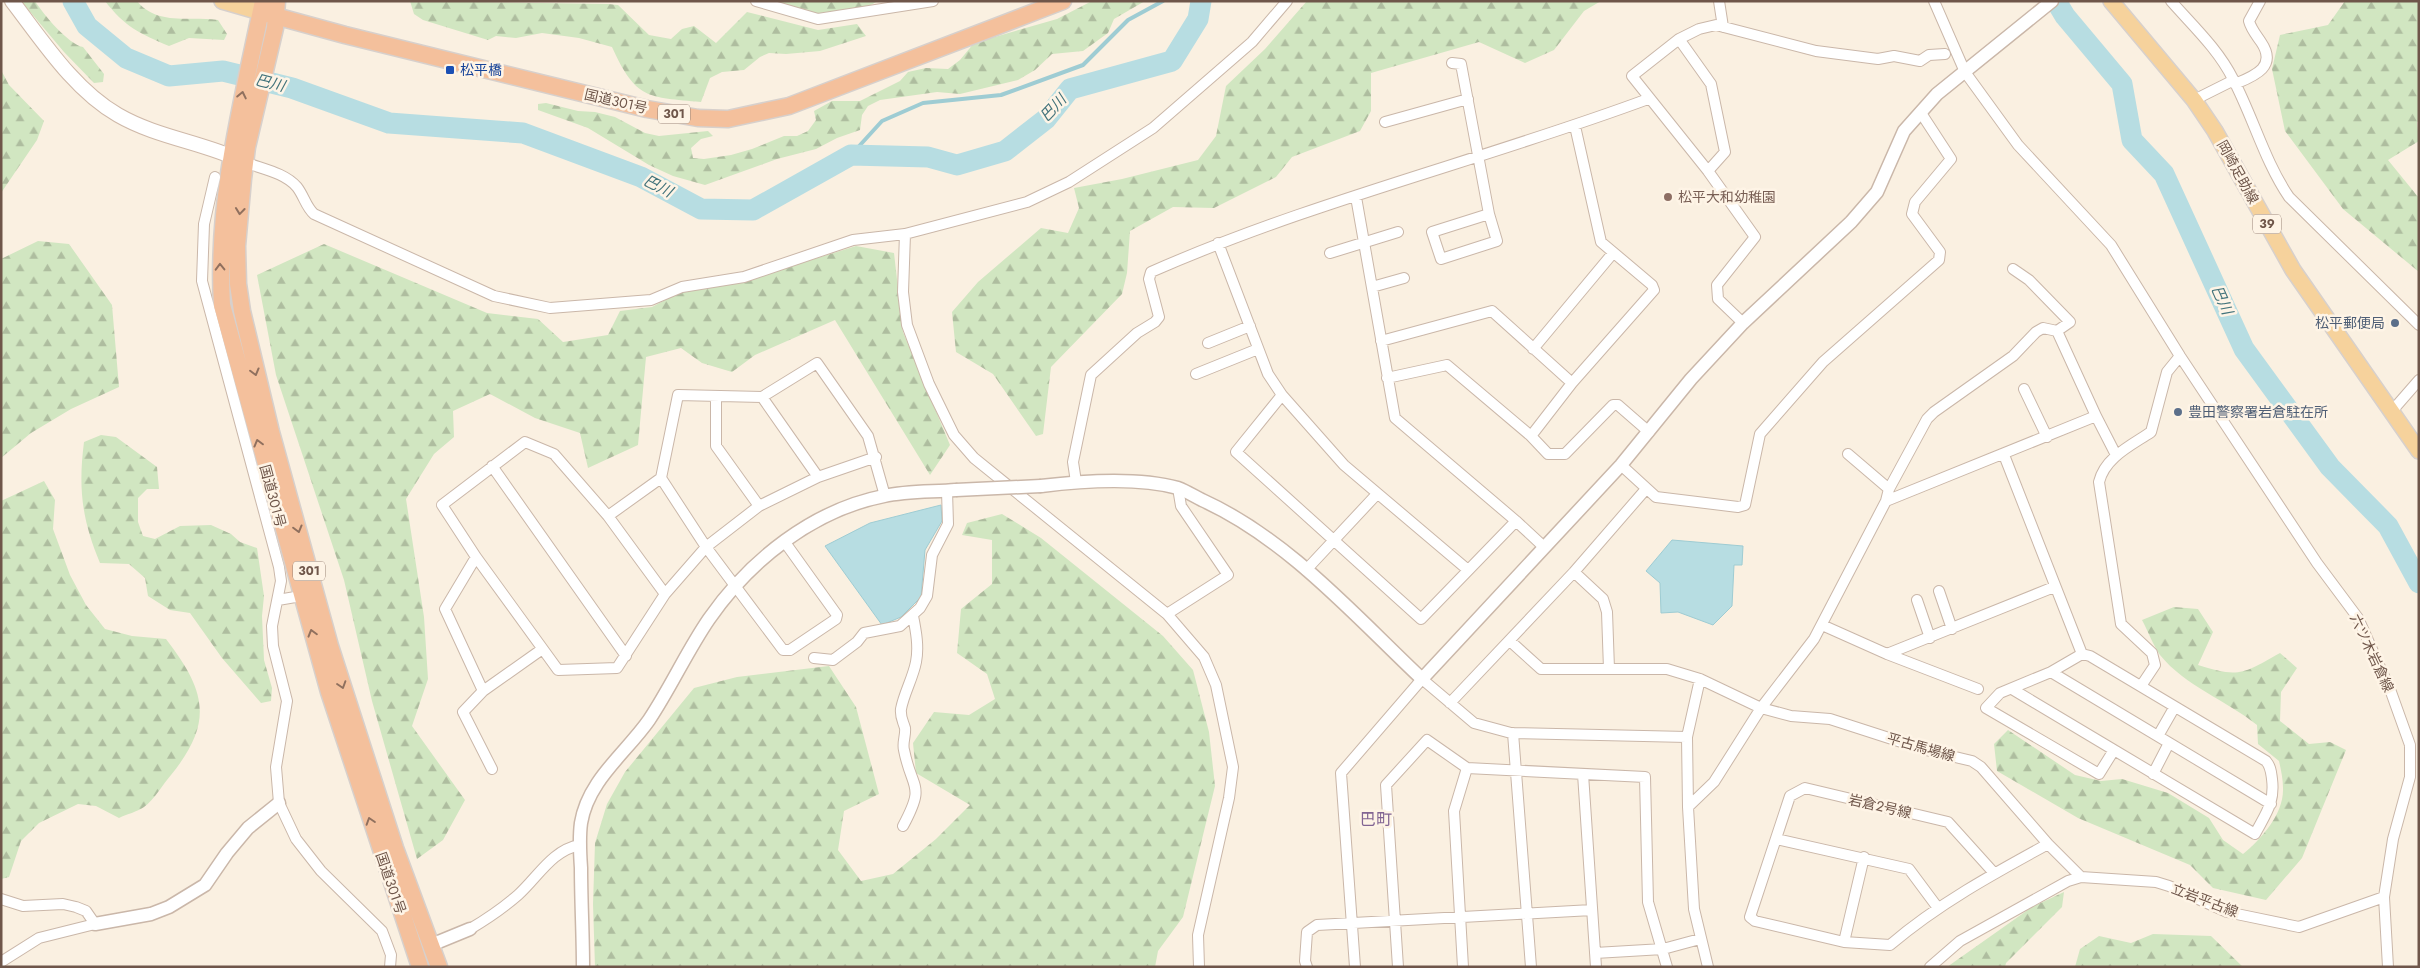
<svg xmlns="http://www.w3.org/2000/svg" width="2420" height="968" viewBox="0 0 2420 968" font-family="Jost,'Noto Sans JP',sans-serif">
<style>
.forest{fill:url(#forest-firs)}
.water{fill:#b7dde2;stroke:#9eccd3}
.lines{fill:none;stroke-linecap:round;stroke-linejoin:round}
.stream{stroke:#9eccd3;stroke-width:4}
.river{stroke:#b7dde2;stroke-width:21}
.minor-casing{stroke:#cab7a9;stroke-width:12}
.tertiary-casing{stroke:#cab7a9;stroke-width:15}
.secondary-casing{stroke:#cfb9a9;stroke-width:16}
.primary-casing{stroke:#d7d0cc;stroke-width:18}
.trunk-casing{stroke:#d7d0cc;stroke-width:19}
.minor{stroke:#fff;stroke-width:10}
.tertiary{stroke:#fff;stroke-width:12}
.secondary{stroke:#fff;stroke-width:14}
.primary{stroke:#f6d29c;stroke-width:15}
.trunk{stroke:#f4c09c;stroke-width:16}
.tertiary-bridge-casing{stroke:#cab7a9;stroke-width:15;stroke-linecap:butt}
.tertiary-bridge{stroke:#fff;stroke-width:12}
.oneway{stroke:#90705e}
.transit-dot{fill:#1a4fb4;stroke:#fef4e6;stroke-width:2}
.education-dot{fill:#8d6e63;stroke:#fef4e6;stroke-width:2}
.service-dot{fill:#5c6f8a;stroke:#fef4e6;stroke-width:2}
.labels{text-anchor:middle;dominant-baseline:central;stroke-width:5;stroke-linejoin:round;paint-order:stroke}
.shield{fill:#fef4e6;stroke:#9a8579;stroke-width:1}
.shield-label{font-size:12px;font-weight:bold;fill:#6f564a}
.transit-label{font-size:14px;fill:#164399;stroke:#fef4e6;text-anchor:start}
.street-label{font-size:14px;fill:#6f564a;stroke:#fef4e6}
.education-label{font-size:14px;fill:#785e54;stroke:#fef4e6;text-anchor:start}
.service-label{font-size:14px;fill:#4e5e75;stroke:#fef4e6;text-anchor:end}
.water-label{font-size:15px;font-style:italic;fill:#42737b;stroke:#fef4e6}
.quarter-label{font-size:16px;fill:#826593;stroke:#fef4e6}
</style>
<defs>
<pattern id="forest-firs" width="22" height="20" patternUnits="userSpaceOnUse" patternTransform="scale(1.25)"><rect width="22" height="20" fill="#d1e6c1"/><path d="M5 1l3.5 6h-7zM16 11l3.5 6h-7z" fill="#aebd9f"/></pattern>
</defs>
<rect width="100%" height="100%" fill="#faf0e1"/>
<!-- forest -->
<path class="forest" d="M 21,1 L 35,1 C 43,14 68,44 83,47 L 104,74 L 103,82 L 94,83 L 64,52 Z
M 105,1 L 137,1 C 157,26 190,16 218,20 L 227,34 L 224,40 L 189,38 L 169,46 C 139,33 125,27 105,1 Z
M 410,1 L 608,4 L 618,5 L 649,35 L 671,39 L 682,29 L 694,26 L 716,43 L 747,12 L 818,30 L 857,24 L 866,36 L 820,51 L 786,54 L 769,53 L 760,57 L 744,70 L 722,72 L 710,78 L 701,102 C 648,97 636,100 612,47 L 579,38 L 542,33 L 516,38 L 496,36 L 488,40 L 423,20 L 414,14 Z
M 774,1 L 878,1 L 869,6 L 817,14 Z
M 1092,1 L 1145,1 L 1114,19 L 1108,33 L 1083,51 L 1052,54 L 1035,70 L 1018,80 L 960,94 L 937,92 L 880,100 L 868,106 L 862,115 L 860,130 L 837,138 L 816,149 L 777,159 L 705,185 L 673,176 L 649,165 L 588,128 L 538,110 L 538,104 L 546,103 L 578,111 L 595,112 L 615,117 L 645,133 L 659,136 L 708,131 L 713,136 L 701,139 L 691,148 L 693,158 L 704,159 L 731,155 L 752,149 L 784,136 L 797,136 L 808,131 L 816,120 L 814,111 L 832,101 L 860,101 L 900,81 L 908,72 L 926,68 L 948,69 L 960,60 L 974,43 L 1057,19 Z
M 1307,1 L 1601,1 L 1584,11 L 1554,50 L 1525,63 L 1479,42 L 1371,73 L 1371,111 L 1360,131 L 1292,157 L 1276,177 L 1214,208 L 1173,207 L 1130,231 L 1127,273 L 1122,294 L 1051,367 L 1043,434 L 1036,436 L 993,374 L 956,352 L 952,312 L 978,282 L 1041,228 L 1068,233 L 1079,208 L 1074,188 L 1122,179 L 1198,160 L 1216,136 L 1226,86 L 1265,49 Z
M 2345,1 L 2419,1 L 2419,121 L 2417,122 L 2419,141 L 2388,160 L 2419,198 L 2419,272 L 2343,209 L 2285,131 L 2272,69 L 2280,35 L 2328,25 Z
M 1,70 L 9,85 L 44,121 L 37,140 L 1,193 Z
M 38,241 L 69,244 L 112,305 L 119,387 L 71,409 L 31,433 L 1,458 L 1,259 Z
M 324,244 L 487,313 L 538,319 L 563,342 L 608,335 L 620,311 L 652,307 L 680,292 L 747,280 L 856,246 L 894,253 L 903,332 L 950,445 L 930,475 L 835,320 L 755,355 L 732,372 L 702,363 L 681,348 L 646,357 L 638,445 L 588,468 L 580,433 L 535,418 L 490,394 L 453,411 L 454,437 L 434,454 L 406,499 L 424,617 L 428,679 L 412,726 L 465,800 L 443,840 L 417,859 L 372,701 L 344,580 L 276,375 L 257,275 Z
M 101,435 L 116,437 L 157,467 L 159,489 L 147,489 L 138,498 L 138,522 L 143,536 L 155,539 L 180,526 L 211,525 L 231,534 L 240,542 L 257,548 L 264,596 L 262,616 L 264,660 L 272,688 L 271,701 L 261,703 L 222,658 L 190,613 L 170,610 L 148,596 L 145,578 L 129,564 L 100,563 C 82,520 78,489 84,442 Z
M 44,481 L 55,500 L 53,529 L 70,575 L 86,605 L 105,629 L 132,636 L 166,639 C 206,691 214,722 171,775 C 163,784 154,800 144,807 C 137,812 127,814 119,818 L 96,806 L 78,804 L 39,823 L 21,841 L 9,877 L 1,879 L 1,501 Z
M 1002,514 L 1041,538 L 1163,636 L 1193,670 L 1209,732 L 1215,786 L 1183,917 L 1158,951 L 1155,967 L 595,967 L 593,904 L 595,843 L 607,804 L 625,772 L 694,688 L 737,677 L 829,666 L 856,707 L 879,794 L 844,811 L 838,850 L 861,881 L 893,874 L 936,839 L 970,805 L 916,773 L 913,743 L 934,712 L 969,715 L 995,699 L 987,674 L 957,653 L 961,609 L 992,584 L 992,540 L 962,535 L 967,523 Z
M 2174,607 L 2198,609 L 2213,632 L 2198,665 C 2239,678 2243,674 2280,653 L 2297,668 L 2281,692 L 2280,721 L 2309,744 L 2330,742 L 2346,750 L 2302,858 L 2266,900 L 2213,888 L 2190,865 L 2078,818 L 1997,771 L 1994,744 L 2008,730 L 2075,775 L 2101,781 L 2122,779 L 2168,793 L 2209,818 L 2223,840 L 2243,854 C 2261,839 2284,814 2283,788 C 2283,779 2281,770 2279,761 L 2258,744 L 2257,725 C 2226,700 2185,686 2160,655 C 2153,645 2148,631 2142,620 Z
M 2064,892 L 2062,907 L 2006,963 L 2005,967 L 1947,967 L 2032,907 Z
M 2153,934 L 2211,936 L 2243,967 L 2075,967 L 2080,949 L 2099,936 L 2131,943 Z"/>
<!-- water -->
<path class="water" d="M 941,505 L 942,521 L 925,550 L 921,597 L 901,617 L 882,625 L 825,546 L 870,523 Z
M 1672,540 L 1743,546 L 1742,565 L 1734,565 L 1732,606 L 1713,625 L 1678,612 L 1661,613 L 1660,583 L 1646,571 Z"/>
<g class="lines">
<!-- stream -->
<path class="stream" d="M 851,155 L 882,121 L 923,103 L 1001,95 L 1083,65 L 1128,20 L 1163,1"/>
<!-- river -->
<path class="river" d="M 73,1 L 87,26 L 126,58 L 169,76 L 223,71 L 292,88 L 389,123 L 523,133 L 641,177 L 701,209 L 753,210 L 851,155 L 928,157 L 957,165 L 1005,151 L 1046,119 L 1070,89 L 1172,61 L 1198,19 L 1201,1
M 2056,1 L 2065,16 L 2122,84 L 2132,140 L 2164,174 L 2244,349 L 2330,467 L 2388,526 L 2419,583"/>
<!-- minor casing -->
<g class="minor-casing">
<path id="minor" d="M 756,1 L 818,19 L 933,1
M 1719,1 L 1723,27
M 1934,1 L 1965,72 L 2018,145 L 2111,245 L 2180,356 L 2317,563 L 2358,618 L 2391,692 L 2410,745 L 2410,777 L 2393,839 L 2384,897 L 2388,967
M 2171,1 C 2193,26 2218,49 2233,79 C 2253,117 2265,162 2289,197 L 2419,325
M 1679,39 L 1699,29 L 1716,25 L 1816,51 L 1878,59 L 1894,56 L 1920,61 L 1929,55 L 1945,54
M 1452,63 L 1461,64 L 1489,214 L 1497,241 L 1441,259 L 1432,232 L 1489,214
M 2235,84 C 2254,76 2278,67 2261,42 C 2257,36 2251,29 2249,21 L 2260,1
M 2194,100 L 2234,80
M 1385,122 L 1468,99
M 247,163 C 263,169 285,173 297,187 C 304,196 306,207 314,214 L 494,296 L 550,308 L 651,300 L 682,287 L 744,277 L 853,240 L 905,234 L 1027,202 L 1069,182 L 1153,128 L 1252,42 L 1287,1
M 1708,171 L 1725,152 L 1711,84 L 1679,39 L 1632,76 L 1708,171 L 1755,237 L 1717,285 L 1718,299 L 1743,323
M 215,177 L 204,224 L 202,281 L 279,567 L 281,581 L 272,626 L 273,646 L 287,701 L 276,767 L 279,803 L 296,839 L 321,871 L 382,931 L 391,955 L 390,967
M 905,234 L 903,292 L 907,325 L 929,384 L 954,435 L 974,458 L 1167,614 L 1204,657 L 1216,685 L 1233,767 L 1229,798 L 1198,935 L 1199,967
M 1218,243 L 1268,374 L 1282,395 L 1344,465 L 1468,570
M 1330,253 L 1398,232
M 2013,269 L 2029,280 L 2070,322 L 2057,331 L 2096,416
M 1372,287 L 1404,278
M 1381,341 L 1492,311 L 1572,383
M 1208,343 L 1250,326
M 1533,349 L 1613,253
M 1196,374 L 1258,349
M 1387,378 L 1447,365 L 1531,436 L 1572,383 L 1654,290 L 1652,285 L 1601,242 L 1575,126
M 2024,389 L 2047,437
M 1282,395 L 1236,452 L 1421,619 L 1516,521 L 1395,418 L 1356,197
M 716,396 L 716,446 L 759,506
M 762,397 L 818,477
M 2392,411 L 2419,380
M 1530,435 L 1548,454 L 1565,454 L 1613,405 L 1618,405 L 1649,432
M 1848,454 L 1889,489
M 2004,455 L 2082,654
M 1621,465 L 1656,497 L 1738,507 L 1745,505 L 1760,434 L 1823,362 L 1939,260 L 1940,252 L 1912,214 L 1915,202 L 1951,159 L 1921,113
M 492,466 L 626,656
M 661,478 L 706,547 L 783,650 L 790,650 L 836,619 L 837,615 L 784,541
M 1076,482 L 1073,462 L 1091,375 L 1137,333 L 1155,322 L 1159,317 L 1149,279 L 1151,272 C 1312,201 1484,160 1648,99
M 1886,501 L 1889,489 L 1927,419 L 1934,412 L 2013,356 L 2036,332 L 2043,328 L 2057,331
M 608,516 L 661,478 L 678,395 L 762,397 L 817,363 L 868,436 L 885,496
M 1516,521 L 1544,547
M 476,557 L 445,609 L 483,691 L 541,650
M 1306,570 L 1377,494
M 1574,572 L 1603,599 L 1607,612 L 1609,669
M 1939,591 L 1952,629
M 665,594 L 608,516 L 554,454 L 525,442 L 442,505 L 476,557 L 558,670 L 617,668 L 665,594 L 706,547 L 759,506 L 818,477 L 876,457
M 278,600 L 301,596
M 1917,600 L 1930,638
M 1167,614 L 1228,575 L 1181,506 L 1178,488
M 1822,625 L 1887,654 L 2054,587
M 1510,641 L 1541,669 L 1667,669 L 1700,679 L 1761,708 L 1791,716 L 1830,719 L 1926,750 L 1972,761 L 1981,767 L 2048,844 L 2081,877
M 1887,654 L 1978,689
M 2082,654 L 2090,656 L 2266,761 C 2271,767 2271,772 2272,779 C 2275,803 2266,813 2255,834 L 2114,750 L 2099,774 L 1986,708 L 2000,693 L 2051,672 Z
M 814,658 L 833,660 L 857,642 L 864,633 L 900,626 L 920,608 L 927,596 L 932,555 L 948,524 L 947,491
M 2051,672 L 2271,804
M 1700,679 L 1687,737 L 1688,807 L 1694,909 L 1708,967
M 2141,686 L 2155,665 L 2152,653 L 2121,624 L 2099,482 C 2105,457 2132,445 2151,432 L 2167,372 L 2180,356
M 2012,689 L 2114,750
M 483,691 L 463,712 L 492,769
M 1450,703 L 1574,572 L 1646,489
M 1513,733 L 1531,967
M 2158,736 L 2174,708
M 1583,774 L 1596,967
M 2153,774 L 2169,743
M 1688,807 L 1714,782 L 1761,708 L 1814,639 L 1886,501 L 2096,416 L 2116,455
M 903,826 C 926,783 912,791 904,750 C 902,743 906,735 905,728 C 903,721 900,717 901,709 C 904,693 913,678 916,662 C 919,647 916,631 913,616
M 1776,839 L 1909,869 L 1938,908
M 1994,873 L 1948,822 L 1805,788 L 1790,796 L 1750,917 L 1755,921 L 1844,942 L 1890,945 C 1938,904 1993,874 2048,844
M 1,899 L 23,906 L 63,904 L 76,907 L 86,911 L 95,924 L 39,938 L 1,962
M 470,929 C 487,919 503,908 518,895 C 538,877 552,850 580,845
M 1844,942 L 1864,857
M 1595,953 L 1663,949 L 1700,939
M 1307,967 L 1305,961 L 1307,932 L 1317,925 L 1592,910
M 1355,967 L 1341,773 L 1422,679 L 1474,723 L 1511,733 L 1687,737
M 1398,967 L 1386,785 L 1427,740 L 1467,768 L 1645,777 L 1648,902 L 1667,967
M 1463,967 L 1454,811 L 1467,768
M 1930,967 L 1960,941 L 2068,881 L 2081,877 L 2156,882 L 2169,886 L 2227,912 L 2299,927 L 2384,897"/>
</g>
<!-- tertiary casing -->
<g class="tertiary-casing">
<path id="tertiary" d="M 1041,486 C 1081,481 1138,477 1178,488 C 1186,491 1194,496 1202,500 C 1288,539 1355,616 1422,679 L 1621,465 L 1691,379 L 1743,323 L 1851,222 L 1877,192 L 1904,131 L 1937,94 L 2052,1
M 95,924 L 151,914 L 169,907 L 205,885 L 227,853 L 248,828 L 279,803
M 431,945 L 470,929
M 583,967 C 583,934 581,901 581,868 C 580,854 579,838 581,823 C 588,780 626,753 649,720 C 671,687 687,651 709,619 C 750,560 813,510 884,496 C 907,491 933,492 956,490"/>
</g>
<!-- secondary casing -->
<g class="secondary-casing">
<path id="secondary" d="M 12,1 C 42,40 74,90 118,115 C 156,137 201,142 240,160"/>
</g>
<!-- primary casing -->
<g class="primary-casing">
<path id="primary" d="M 222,1 L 260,12
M 2111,1 L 2194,100 L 2215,131 L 2293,270 L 2419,451"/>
</g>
<!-- trunk casing -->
<g class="trunk-casing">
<path id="trunk" d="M 263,1 C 242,102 216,201 222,305 L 329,692 L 420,967
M 277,1 L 275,28 L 247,147 L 243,179 L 237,246 L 238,284 L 242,311 L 271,432 L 330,646 L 395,848 L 439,967
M 268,14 L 345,35 L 647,109 L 698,118 L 728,119 L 789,106 L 1063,1"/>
</g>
<!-- minor -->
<use href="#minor" class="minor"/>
<!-- tertiary -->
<use href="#tertiary" class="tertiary"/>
<!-- secondary -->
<use href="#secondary" class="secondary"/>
<!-- primary -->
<use href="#primary" class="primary"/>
<!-- trunk -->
<use href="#trunk" class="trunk"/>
<!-- tertiary-bridge casing -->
<g class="tertiary-bridge-casing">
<path id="tertiary-bridge" d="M 956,490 L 1041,486"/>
</g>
<!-- tertiary-bridge -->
<use href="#tertiary-bridge" class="tertiary-bridge"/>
</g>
<!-- one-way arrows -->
<defs><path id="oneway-chevron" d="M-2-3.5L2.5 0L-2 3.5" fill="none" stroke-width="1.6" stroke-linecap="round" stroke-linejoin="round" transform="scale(1.25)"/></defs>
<g class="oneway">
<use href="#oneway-chevron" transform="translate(242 95) rotate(-78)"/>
<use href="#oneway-chevron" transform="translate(240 211) rotate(96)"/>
<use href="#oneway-chevron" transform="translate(220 267) rotate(-91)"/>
<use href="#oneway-chevron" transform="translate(255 372) rotate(75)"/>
<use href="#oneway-chevron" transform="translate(258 443) rotate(-105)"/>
<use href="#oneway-chevron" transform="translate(298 529) rotate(75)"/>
<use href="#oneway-chevron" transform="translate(312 633) rotate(-106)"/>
<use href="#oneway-chevron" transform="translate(342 685) rotate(72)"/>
<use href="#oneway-chevron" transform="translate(370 821) rotate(-108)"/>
</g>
<!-- markers -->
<rect class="transit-dot" x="445" y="65" width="10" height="10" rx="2.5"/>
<circle class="education-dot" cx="1668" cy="197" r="5"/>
<g class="service-dot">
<circle cx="2395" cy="323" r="5"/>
<circle cx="2178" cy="412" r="5"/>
</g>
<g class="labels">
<!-- shield labels -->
<g class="shield">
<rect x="658" y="104.5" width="32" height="19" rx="4"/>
<rect x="2253" y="214.5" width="28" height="19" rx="4"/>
<rect x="293" y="561.5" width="32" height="19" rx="4"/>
</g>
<g class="shield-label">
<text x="674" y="114">301</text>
<text x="2267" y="224">39</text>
<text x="309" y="571">301</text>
</g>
<!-- transit labels -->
<g class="transit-label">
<text x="460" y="70">松平橋</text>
</g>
<!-- street labels -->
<g class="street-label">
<text transform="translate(616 101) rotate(13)">国道301号</text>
<text transform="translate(2238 172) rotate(61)">岡崎足助線</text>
<text transform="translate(273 496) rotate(75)">国道301号</text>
<text transform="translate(2372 653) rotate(65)">六ツ木岩倉線</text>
<text transform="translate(1921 747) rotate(16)">平古馬場線</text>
<text transform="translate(1880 806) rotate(13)">岩倉２号線</text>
<text transform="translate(391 883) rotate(71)">国道301号</text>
<text transform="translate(2205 900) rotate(21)">立岩平古線</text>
</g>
<!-- education labels -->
<g class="education-label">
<text x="1678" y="197">松平大和幼稚園</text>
</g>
<!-- service labels -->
<g class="service-label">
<text x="2385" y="323">松平郵便局</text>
<text x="2188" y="412" text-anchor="start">豊田警察署岩倉駐在所</text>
</g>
<!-- water labels -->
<g class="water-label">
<text transform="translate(270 83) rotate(14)">巴川</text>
<text transform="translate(1053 108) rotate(-47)">巴川</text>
<text transform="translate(658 186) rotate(27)">巴川</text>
<text transform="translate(2222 300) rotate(66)">巴川</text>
</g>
<!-- quarter labels -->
<g class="quarter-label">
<text x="1376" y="819">巴町</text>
</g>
</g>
<!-- border -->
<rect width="2420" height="968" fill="none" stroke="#6f564a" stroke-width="5"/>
</svg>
